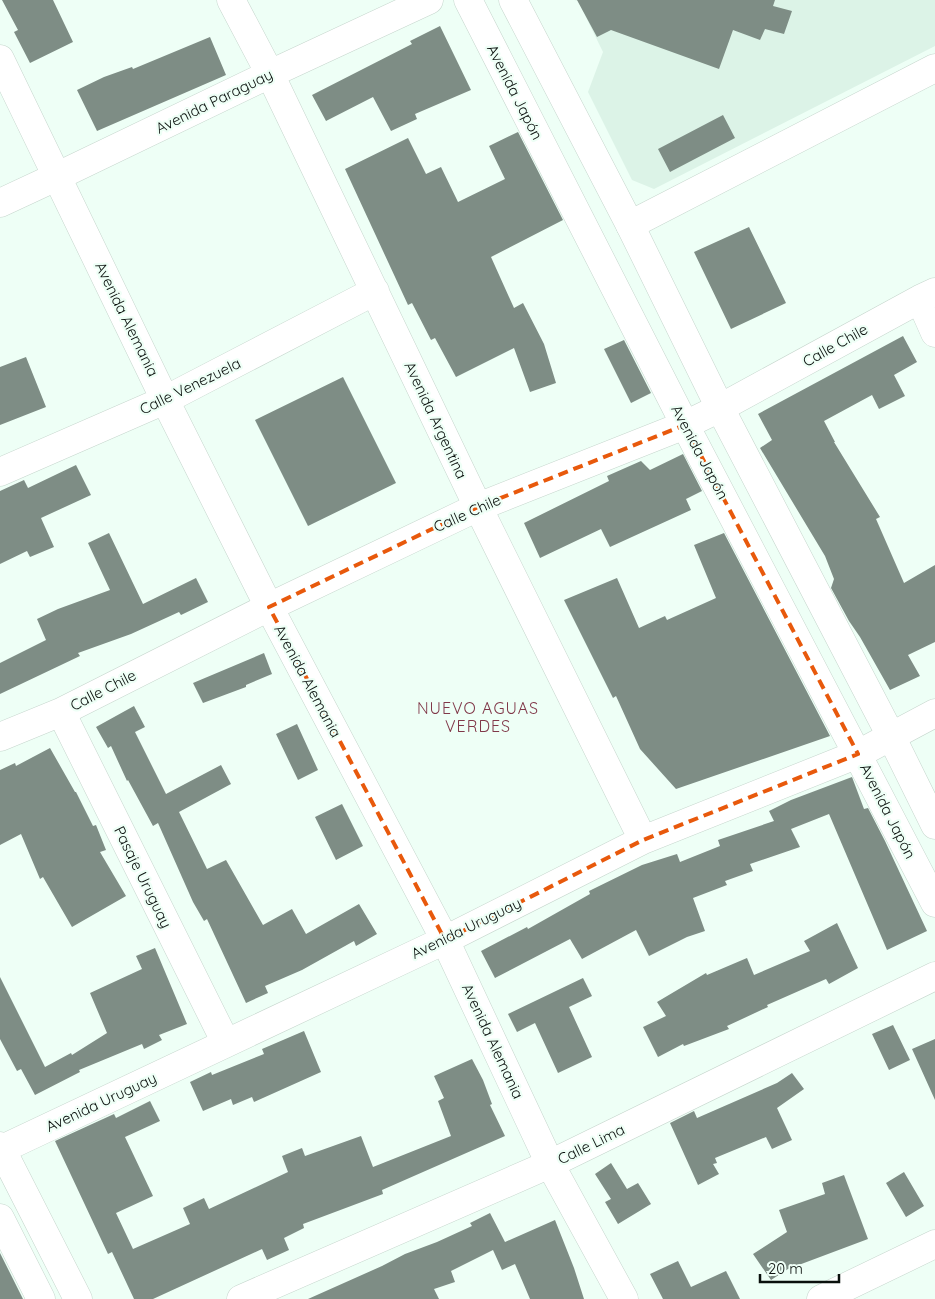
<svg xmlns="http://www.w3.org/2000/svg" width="935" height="1299" viewBox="0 0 935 1299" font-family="Quicksand,sans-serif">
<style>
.built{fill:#dcf3e7}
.building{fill:#7e8d85}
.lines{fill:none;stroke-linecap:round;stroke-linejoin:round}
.street-casing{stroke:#c6d6cd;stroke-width:29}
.secondary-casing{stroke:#c6d6cd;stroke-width:29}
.street{stroke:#fff;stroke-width:28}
.secondary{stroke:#fff;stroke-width:28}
.marked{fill:none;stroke:#e8590c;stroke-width:4;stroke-dasharray:10 6;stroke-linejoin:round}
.labels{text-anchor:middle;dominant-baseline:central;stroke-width:4.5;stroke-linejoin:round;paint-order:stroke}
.street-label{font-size:15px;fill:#0a100d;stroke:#eefff6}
.neighbourhood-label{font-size:16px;letter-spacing:1px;fill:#803849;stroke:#eefff6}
</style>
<rect width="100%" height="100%" fill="#eefff6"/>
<!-- built -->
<path class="built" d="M 574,0 L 935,0 L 935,46 L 654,189 L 632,180 L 588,92 L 603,52 L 578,1 Z"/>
<!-- building -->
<path class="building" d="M 2,0 L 53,0 L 73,42 L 30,63 L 14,32 L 18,30 Z
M 577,0 L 775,0 L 773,6 L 792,11 L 784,34 L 765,29 L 760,40 L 733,30 L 719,69 L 611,30 L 597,37 Z
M 440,26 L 471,90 L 415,114 L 417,119 L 391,131 L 373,97 L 326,121 L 312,95 L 412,44 L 410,41 Z
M 210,37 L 226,75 L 97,131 L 77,90 L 104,77 L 132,67 L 133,69 Z
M 723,115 L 735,138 L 670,172 L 658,149 Z
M 518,132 L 563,220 L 491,257 L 514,308 L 523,303 L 544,344 L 556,383 L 530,392 L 514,348 L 456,377 L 435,338 L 431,340 L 412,303 L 408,305 L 345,169 L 408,138 L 426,174 L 441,167 L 458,202 L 505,179 L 489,146 Z
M 749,227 L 786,303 L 731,329 L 694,252 Z
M 903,336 L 917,362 L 894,375 L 905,396 L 879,409 L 872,395 L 824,421 L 835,442 L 834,442 L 880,517 L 876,519 L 904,583 L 935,565 L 935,642 L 908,655 L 920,676 L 890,690 L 860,637 L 849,621 L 831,588 L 834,579 L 825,556 L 760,448 L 772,440 L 758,414 Z
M 624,340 L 651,393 L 631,403 L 604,349 Z
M 26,357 L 46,407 L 0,425 L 0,367 Z
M 343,377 L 396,483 L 308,526 L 255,420 Z
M 683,454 L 702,491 L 686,499 L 691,510 L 610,547 L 601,529 L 540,558 L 524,523 L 609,481 L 607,476 L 641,461 L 650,470 Z
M 76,465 L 91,495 L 41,518 L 54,547 L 30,557 L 27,551 L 0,564 L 0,491 L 24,480 L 28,488 Z
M 109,533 L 143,604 L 196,578 L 208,602 L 181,615 L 179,612 L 131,634 L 78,653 L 80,656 L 0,694 L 0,663 L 46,640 L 37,619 L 58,609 L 110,590 L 88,543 Z
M 724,533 L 830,736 L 676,789 L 640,749 L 616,696 L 613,698 L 564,600 L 617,578 L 639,628 L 665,616 L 667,620 L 716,598 L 694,545 Z
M 264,653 L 272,674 L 246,685 L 246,687 L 203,703 L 193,683 Z
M 134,706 L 145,727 L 135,732 L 166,794 L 221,765 L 231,784 L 179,812 L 207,869 L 226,860 L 263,925 L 292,909 L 306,934 L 359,904 L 377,934 L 356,946 L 354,941 L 302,970 L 265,986 L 268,993 L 246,1003 L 207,919 L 204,921 L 193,902 L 158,823 L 153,826 L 128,780 L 127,781 L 111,746 L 108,748 L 96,727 Z
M 297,724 L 318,770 L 298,780 L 276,734 Z
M 50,748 L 75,792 L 76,792 L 93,826 L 96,825 L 106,850 L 100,852 L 126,896 L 72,927 L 43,877 L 40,879 L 21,834 L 0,845 L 0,770 L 15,763 L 16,766 Z
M 852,777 L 864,809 L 868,808 L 885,841 L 927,931 L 887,950 L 829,814 L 791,829 L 800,847 L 750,864 L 753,871 L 725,881 L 727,885 L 693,898 L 705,931 L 687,937 L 649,956 L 636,930 L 582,959 L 570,939 L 495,978 L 481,951 L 527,927 L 528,929 L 590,894 L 589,891 L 642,865 L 677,854 L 680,862 L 720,846 L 718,840 L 774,821 L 769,811 L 791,800 Z
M 342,804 L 363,846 L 336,860 L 315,817 Z
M 837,923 L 858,968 L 829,984 L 826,979 L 767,1005 L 768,1007 L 727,1026 L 729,1029 L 684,1046 L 683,1044 L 658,1057 L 643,1027 L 666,1016 L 657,1002 L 706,973 L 707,975 L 747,958 L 754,975 L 810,951 L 804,941 Z
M 155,948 L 187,1024 L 159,1035 L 162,1040 L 144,1049 L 142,1044 L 79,1070 L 80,1072 L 35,1095 L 21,1069 L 17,1071 L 0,1039 L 0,977 L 45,1067 L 71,1053 L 72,1055 L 107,1033 L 90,993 L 142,969 L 136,956 Z
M 583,978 L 592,996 L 569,1007 L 592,1057 L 558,1073 L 535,1023 L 517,1032 L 508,1014 Z
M 893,1025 L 910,1060 L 889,1070 L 872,1034 Z
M 304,1031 L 321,1072 L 254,1102 L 252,1097 L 233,1105 L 231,1099 L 203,1111 L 190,1082 L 211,1072 L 212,1075 L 264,1054 L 262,1049 Z
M 935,1039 L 935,1100 L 912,1049 Z
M 472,1059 L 483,1080 L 492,1104 L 490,1105 L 505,1136 L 382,1190 L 383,1194 L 303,1224 L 304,1228 L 284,1238 L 289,1250 L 267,1260 L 262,1249 L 153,1299 L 134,1299 L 112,1252 L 108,1254 L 55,1141 L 114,1114 L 116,1118 L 150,1101 L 160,1121 L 125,1137 L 153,1196 L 116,1213 L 133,1249 L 190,1224 L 183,1208 L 204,1198 L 209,1209 L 288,1172 L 282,1156 L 302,1148 L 305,1156 L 361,1136 L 373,1167 L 451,1136 L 438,1101 L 444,1098 L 434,1076 Z
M 792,1073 L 804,1089 L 777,1108 L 792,1140 L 772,1149 L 766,1137 L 715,1158 L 717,1163 L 713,1164 L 719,1174 L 698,1185 L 670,1123 L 694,1111 L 697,1118 L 777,1083 Z
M 611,1163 L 627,1189 L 638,1183 L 651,1204 L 618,1224 L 605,1202 L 611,1199 L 595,1174 Z
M 904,1172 L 924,1206 L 906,1217 L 886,1183 Z
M 844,1175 L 868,1239 L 788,1269 L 771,1280 L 753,1254 L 787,1232 L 779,1210 L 825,1194 L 822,1183 Z
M 490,1213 L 505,1242 L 555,1220 L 574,1268 L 584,1299 L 530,1299 L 515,1264 L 502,1270 L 493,1250 L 451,1271 L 455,1282 L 434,1289 L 439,1299 L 308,1299 L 382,1266 L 405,1254 L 437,1242 L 472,1226 L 470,1223 Z
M 0,1253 L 23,1299 L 0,1299 Z
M 678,1261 L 691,1287 L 726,1271 L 740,1299 L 663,1299 L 650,1274 Z"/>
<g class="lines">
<!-- street casing -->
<g class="street-casing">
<path id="street" d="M 231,0 L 270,74 L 478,507 L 643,840
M 0,59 L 165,400 L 269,607 L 445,940 L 550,1164 L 624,1299
M 0,203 L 58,176 L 270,74 L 429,0
M 630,225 L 935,68
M 920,299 L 935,333
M 0,472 L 165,400 L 375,291
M 61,712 L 226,1043
M 0,737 L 61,712 L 269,607 L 478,507 L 685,425 L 720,408 L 920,299 L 935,292
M 0,1146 L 78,1299
M 0,1150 L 445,940 L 643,840 L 858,754 L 935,713
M 0,1218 L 41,1299
M 241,1299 L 550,1164 L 935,976
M 821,1299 L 935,1244"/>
</g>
<!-- secondary casing -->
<g class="secondary-casing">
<path id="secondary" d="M 468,0 L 685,425 L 935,903
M 513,0 L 630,225 L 720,408 L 892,738 L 935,825"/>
</g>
<!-- street -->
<use href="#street" class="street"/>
<!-- secondary -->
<use href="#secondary" class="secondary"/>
</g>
<!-- marked area -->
<path class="marked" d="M 685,425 L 858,754 L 643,840 L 445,940 L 269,607 L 478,507 Z"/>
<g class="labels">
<!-- street labels -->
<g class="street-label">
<text transform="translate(515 92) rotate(63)">Avenida Japón</text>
<text transform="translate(214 101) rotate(-26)">Avenida Paraguay</text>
<text transform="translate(127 319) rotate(64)">Avenida Alemania</text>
<text transform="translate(835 345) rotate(-29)">Calle Chile</text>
<text transform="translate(190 386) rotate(-26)">Calle Venezuela</text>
<text transform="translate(436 420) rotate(65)">Avenida Argentina</text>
<text transform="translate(700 452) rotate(62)">Avenida Japón</text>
<text transform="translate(467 513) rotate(-24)">Calle Chile</text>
<text transform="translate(308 681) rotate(62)">Avenida Alemania</text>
<text transform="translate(103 690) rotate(-27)">Calle Chile</text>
<text transform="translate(888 811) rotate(63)">Avenida Japón</text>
<text transform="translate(143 877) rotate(64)">Pasaje Uruguay</text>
<text transform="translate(466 928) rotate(-26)">Avenida Uruguay</text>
<text transform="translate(493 1041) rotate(65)">Avenida Alemania</text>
<text transform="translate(101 1102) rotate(-25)">Avenida Uruguay</text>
<text transform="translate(591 1144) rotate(-26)">Calle Lima</text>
</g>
<!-- neighbourhood labels -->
<g class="neighbourhood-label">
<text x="478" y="708">NUEVO AGUAS<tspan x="478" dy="18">VERDES</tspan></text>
</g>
</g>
<!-- scale -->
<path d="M760 1274v8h79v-8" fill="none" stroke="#0a100d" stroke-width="2.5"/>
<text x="768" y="1274" font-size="15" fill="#0a100d" stroke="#eefff6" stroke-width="4" paint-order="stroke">20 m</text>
</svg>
